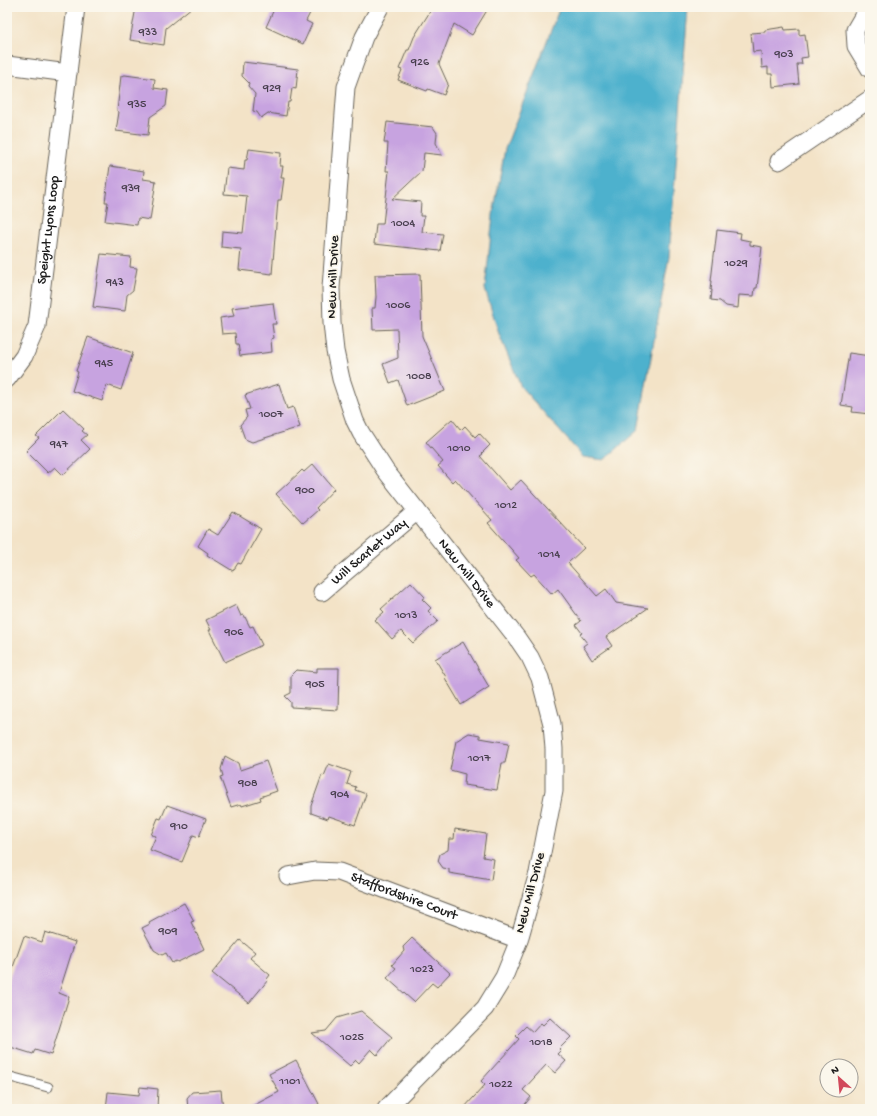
<svg xmlns="http://www.w3.org/2000/svg" width="877" height="1116" viewBox="0 0 877 1116" font-family="'Gochi Hand',sans-serif">
<style>
.water{fill:#4eb1cd;stroke:#356674}
.building{fill:#c7a3e0}
.lines{fill:none;stroke-linecap:round;stroke-linejoin:round}
.service-casing{stroke:#676258;stroke-width:11}
.minor-casing{stroke:#676258;stroke-width:19}
.service{stroke:#fff;stroke-width:9}
.minor{stroke:#fff;stroke-width:17}
.labels{text-anchor:middle;dominant-baseline:central;stroke-width:3.5;stroke-linejoin:round;paint-order:stroke}
.number-label{font-size:12px;fill:#473e4d}
.street-label{font-size:14px;fill:#1c1c1c;stroke:#fbf7ec}
</style>
<rect width="100%" height="100%" fill="#fbf7ec"/>
<filter id="ink" filterUnits="userSpaceOnUse"><feTurbulence type="fractalNoise" baseFrequency=".025" numOctaves="2"/><feDisplacementMap in="SourceGraphic" scale="8" xChannelSelector="R" yChannelSelector="G"/><feConvolveMatrix kernelMatrix="1 2 1 2 8 2 1 2 1" color-interpolation-filters="sRGB"/></filter>
<filter id="wash" filterUnits="userSpaceOnUse"><feTurbulence type="fractalNoise" baseFrequency=".012" numOctaves="4" result="noise"/><feDisplacementMap in="SourceGraphic" scale="16" xChannelSelector="R" yChannelSelector="G"/><feGaussianBlur stdDeviation="0.9" result="paint"/><feColorMatrix in="noise" values="0 0 0 0 0 0 0 0 0 0 0 0 0 0 0 0 0 1.4 0 .05"/><feComposite in="paint" operator="in"/></filter>
<g filter="url(#wash)">
<rect width="100%" height="100%" fill="#f3e3c7"/>
<!-- water -->
<path class="water" d="M 560,7 L 688,7 L 669,257 L 638,430 L 604,460 L 583,457 L 521,387 L 499,334 L 485,289 L 493,215 L 505,149 Z"/>
<g id="blocks">
<!-- building -->
<path class="building" d="M 136,7 L 192,7 L 166,28 L 164,45 L 130,40 Z
M 275,7 L 313,7 L 306,21 L 312,24 L 303,44 L 266,27 Z
M 425,7 L 489,7 L 472,35 L 454,24 L 439,64 L 448,84 L 444,95 L 428,89 L 427,91 L 398,80 L 402,70 L 399,69 L 407,50 L 409,50 L 414,37 L 431,10 Z
M 784,27 L 785,30 L 799,29 L 799,35 L 805,34 L 808,57 L 801,58 L 802,64 L 797,64 L 799,84 L 773,87 L 772,74 L 768,74 L 768,67 L 762,68 L 761,51 L 753,52 L 751,33 L 765,32 L 765,30 Z
M 243,62 L 298,69 L 296,89 L 292,88 L 290,102 L 288,102 L 286,116 L 268,113 L 261,118 L 257,112 L 253,111 L 255,94 L 248,86 L 249,83 L 242,76 Z
M 125,75 L 155,79 L 154,88 L 168,90 L 166,106 L 150,117 L 148,135 L 116,131 L 119,112 L 117,111 L 121,76 Z
M 387,122 L 433,127 L 437,133 L 436,143 L 442,155 L 424,153 L 422,171 L 392,199 L 421,202 L 420,216 L 424,216 L 422,232 L 443,234 L 440,251 L 374,244 L 376,224 L 383,224 L 389,171 L 386,171 L 388,143 L 384,143 Z
M 249,149 L 281,153 L 280,166 L 283,166 L 281,178 L 284,178 L 281,200 L 278,200 L 272,274 L 239,270 L 241,249 L 221,247 L 222,231 L 243,233 L 247,196 L 224,194 L 227,168 L 244,170 L 245,160 L 247,160 Z
M 110,166 L 144,171 L 143,179 L 156,181 L 150,220 L 138,218 L 137,225 L 105,221 L 108,202 L 105,202 Z
M 717,230 L 741,233 L 740,239 L 750,241 L 750,245 L 762,247 L 757,288 L 755,288 L 754,296 L 739,295 L 738,308 L 726,306 L 720,301 L 711,300 L 712,290 L 711,290 L 712,281 L 711,281 Z
M 101,254 L 131,257 L 130,267 L 137,268 L 133,290 L 127,295 L 125,311 L 93,307 Z
M 420,274 L 422,336 L 445,391 L 407,406 L 398,380 L 390,383 L 383,364 L 398,358 L 397,329 L 373,330 L 372,308 L 375,308 L 376,297 L 375,275 Z
M 273,303 L 276,324 L 272,324 L 274,338 L 271,339 L 272,352 L 240,356 L 238,344 L 236,344 L 235,333 L 222,334 L 220,318 L 234,316 L 232,308 Z
M 88,337 L 133,353 L 121,390 L 107,385 L 102,401 L 72,391 L 78,372 L 76,371 Z
M 849,353 L 870,356 L 870,414 L 852,412 L 853,407 L 841,405 Z
M 279,384 L 287,409 L 293,407 L 300,427 L 252,442 L 245,439 L 240,425 L 247,417 L 245,410 L 250,409 L 245,395 Z
M 63,409 L 84,429 L 82,431 L 87,435 L 81,440 L 90,449 L 63,475 L 55,467 L 48,473 L 26,451 L 39,438 L 36,436 Z
M 452,419 L 461,430 L 465,426 L 475,437 L 479,433 L 490,445 L 482,453 L 483,454 L 480,456 L 510,490 L 521,480 L 584,548 L 568,563 L 597,596 L 606,589 L 616,603 L 648,608 L 606,637 L 612,646 L 592,660 L 583,646 L 587,643 L 580,634 L 582,633 L 576,625 L 581,621 L 558,589 L 552,594 L 534,574 L 531,576 L 516,560 L 519,558 L 488,523 L 492,520 L 455,479 L 452,482 L 438,466 L 443,462 L 426,442 Z
M 313,464 L 334,489 L 316,508 L 318,510 L 303,523 L 276,494 L 299,473 L 302,470 L 304,472 Z
M 233,512 L 261,529 L 241,564 L 238,563 L 233,571 L 207,555 L 208,553 L 198,546 L 208,529 L 218,535 Z
M 411,582 L 425,597 L 422,599 L 431,608 L 428,611 L 438,621 L 413,643 L 401,631 L 392,639 L 375,620 L 384,612 L 381,609 Z
M 236,605 L 241,616 L 244,615 L 250,627 L 253,626 L 262,645 L 225,662 L 209,630 L 211,630 L 206,620 Z
M 463,642 L 489,687 L 461,705 L 445,678 L 446,677 L 435,659 Z
M 317,668 L 339,668 L 338,710 L 291,707 L 291,702 L 285,696 L 291,693 L 291,675 L 296,670 L 317,672 Z
M 469,733 L 480,735 L 480,738 L 509,743 L 505,763 L 502,763 L 497,790 L 464,785 L 465,774 L 450,770 L 456,741 Z
M 225,756 L 238,763 L 240,770 L 266,761 L 277,791 L 260,797 L 261,800 L 242,806 L 241,804 L 231,807 L 220,777 L 223,776 L 221,769 Z
M 329,764 L 351,772 L 347,784 L 356,787 L 355,790 L 366,794 L 355,825 L 329,816 L 328,819 L 311,813 L 311,806 L 322,775 L 324,776 Z
M 167,805 L 206,819 L 199,837 L 193,835 L 182,862 L 150,850 L 156,836 L 151,835 L 158,818 L 161,819 Z
M 455,829 L 486,834 L 483,857 L 494,859 L 491,880 L 449,873 L 449,869 L 443,868 L 438,861 L 440,854 L 448,850 L 449,839 L 454,839 Z
M 184,903 L 194,921 L 191,922 L 204,949 L 178,962 L 176,961 L 172,963 L 166,953 L 162,955 L 154,950 L 142,928 L 150,924 L 149,922 Z
M 45,932 L 75,942 L 59,993 L 69,997 L 51,1055 L 35,1050 L 33,1054 L 7,1046 L 7,984 L 24,936 L 42,942 Z
M 412,938 L 450,973 L 437,987 L 432,983 L 414,1002 L 387,978 L 396,968 L 392,965 L 404,951 L 403,947 Z
M 240,940 L 255,952 L 250,958 L 270,975 L 267,979 L 268,980 L 249,1003 L 212,973 Z
M 361,1011 L 392,1037 L 377,1055 L 371,1049 L 359,1063 L 356,1060 L 350,1066 L 312,1033 L 326,1031 L 337,1018 Z
M 550,1018 L 571,1037 L 559,1049 L 561,1051 L 558,1054 L 566,1061 L 555,1073 L 546,1065 L 523,1090 L 531,1097 L 521,1109 L 463,1109 L 485,1085 L 481,1081 L 519,1039 L 516,1036 L 526,1026 L 533,1032 L 541,1023 L 543,1025 Z
M 296,1060 L 319,1104 L 309,1109 L 247,1109 L 279,1092 L 269,1074 Z
M 140,1087 L 158,1089 L 157,1109 L 106,1109 L 108,1092 L 139,1095 Z
M 221,1090 L 223,1109 L 188,1109 L 187,1098 L 192,1092 Z"/>
</g>
</g>
<g filter="url(#ink)">
<use href="#blocks" fill-opacity="0" stroke="#676258" stroke-width="1"/>
<g class="lines">
<!-- service casing -->
<g class="service-casing">
<path id="service" d="M 7,1076 L 48,1087"/>
</g>
<!-- minor casing -->
<g class="minor-casing">
<g id="minor">
<path id="s1" d="M 380,7 L 364,37 L 346,87 L 331,288 L 332,323 L 335,351 L 341,379 L 355,421 L 361,433 L 385,470 L 517,638 L 530,657 L 540,678 L 552,724 L 554,749 L 554,791 L 538,873 L 519,940 L 504,977 L 485,1008 L 386,1109"/>
<path d="M 870,13 L 862,18 L 855,30 L 856,46 L 870,69"/>
<path d="M 7,65 L 68,73"/>
<path d="M 779,161 L 870,99"/>
<path id="s2" d="M 7,379 L 24,356 L 37,326 L 76,7"/>
<path id="s3" d="M 322,592 L 417,511"/>
<path id="s4" d="M 288,876 L 315,871 L 339,872 L 519,940"/>
</g>
</g>
<!-- service -->
<use href="#service" class="service"/>
<!-- minor -->
<use href="#minor" class="minor"/>
</g>
</g>
<g class="labels">
<!-- number labels -->
<g class="number-label">
<text x="148" y="33">933</text>
<text x="784" y="55">903</text>
<text x="420" y="63">926</text>
<text x="272" y="89">929</text>
<text x="137" y="105">935</text>
<text x="131" y="189">939</text>
<text x="403" y="224">1004</text>
<text x="736" y="264">1029</text>
<text x="115" y="283">943</text>
<text x="398" y="306">1006</text>
<text x="104" y="364">945</text>
<text x="419" y="377">1008</text>
<text x="271" y="415">1007</text>
<text x="59" y="445">947</text>
<text x="459" y="449">1010</text>
<text x="305" y="491">900</text>
<text x="506" y="506">1012</text>
<text x="549" y="555">1014</text>
<text x="406" y="616">1013</text>
<text x="234" y="633">906</text>
<text x="315" y="685">905</text>
<text x="479" y="759">1017</text>
<text x="248" y="784">908</text>
<text x="340" y="795">904</text>
<text x="179" y="827">910</text>
<text x="168" y="932">909</text>
<text x="422" y="970">1023</text>
<text x="352" y="1038">1025</text>
<text x="541" y="1043">1018</text>
<text x="290" y="1082">1101</text>
<text x="501" y="1085">1022</text>
</g>
<!-- street labels -->
<g class="street-label">
<text stroke="none"><textPath href="#s2" startOffset="158">Speight Lyons Loop</textPath></text>
<text transform="translate(334 277) rotate(-88)">New Mill Drive</text>
<text stroke="none"><textPath href="#s3" startOffset="62">Will Scarlet Way</textPath></text>
<text stroke="none"><textPath href="#s1" startOffset="614">New Mill Drive</textPath></text>
<text transform="translate(531 893) rotate(-75)">New Mill Drive</text>
<text stroke="none"><textPath href="#s4" startOffset="121">Staffordshire Court</textPath></text>
</g>
</g>
<!-- margin -->
<rect width="877" height="1116" fill="none" stroke="#fbf7ec" stroke-width="24"/>
<!-- north arrow -->
<g transform="translate(839 1078) rotate(333)"><circle r="19" fill="#fbf7ec" stroke="#a29f99"/>
<path d="M0-3L7 15L0 10L-7 15Z" fill="#d1495b"/>
<text y="-6" font-size="11" font-weight="bold" text-anchor="middle" fill="#1c1c1c">N</text>
</g>
</svg>
